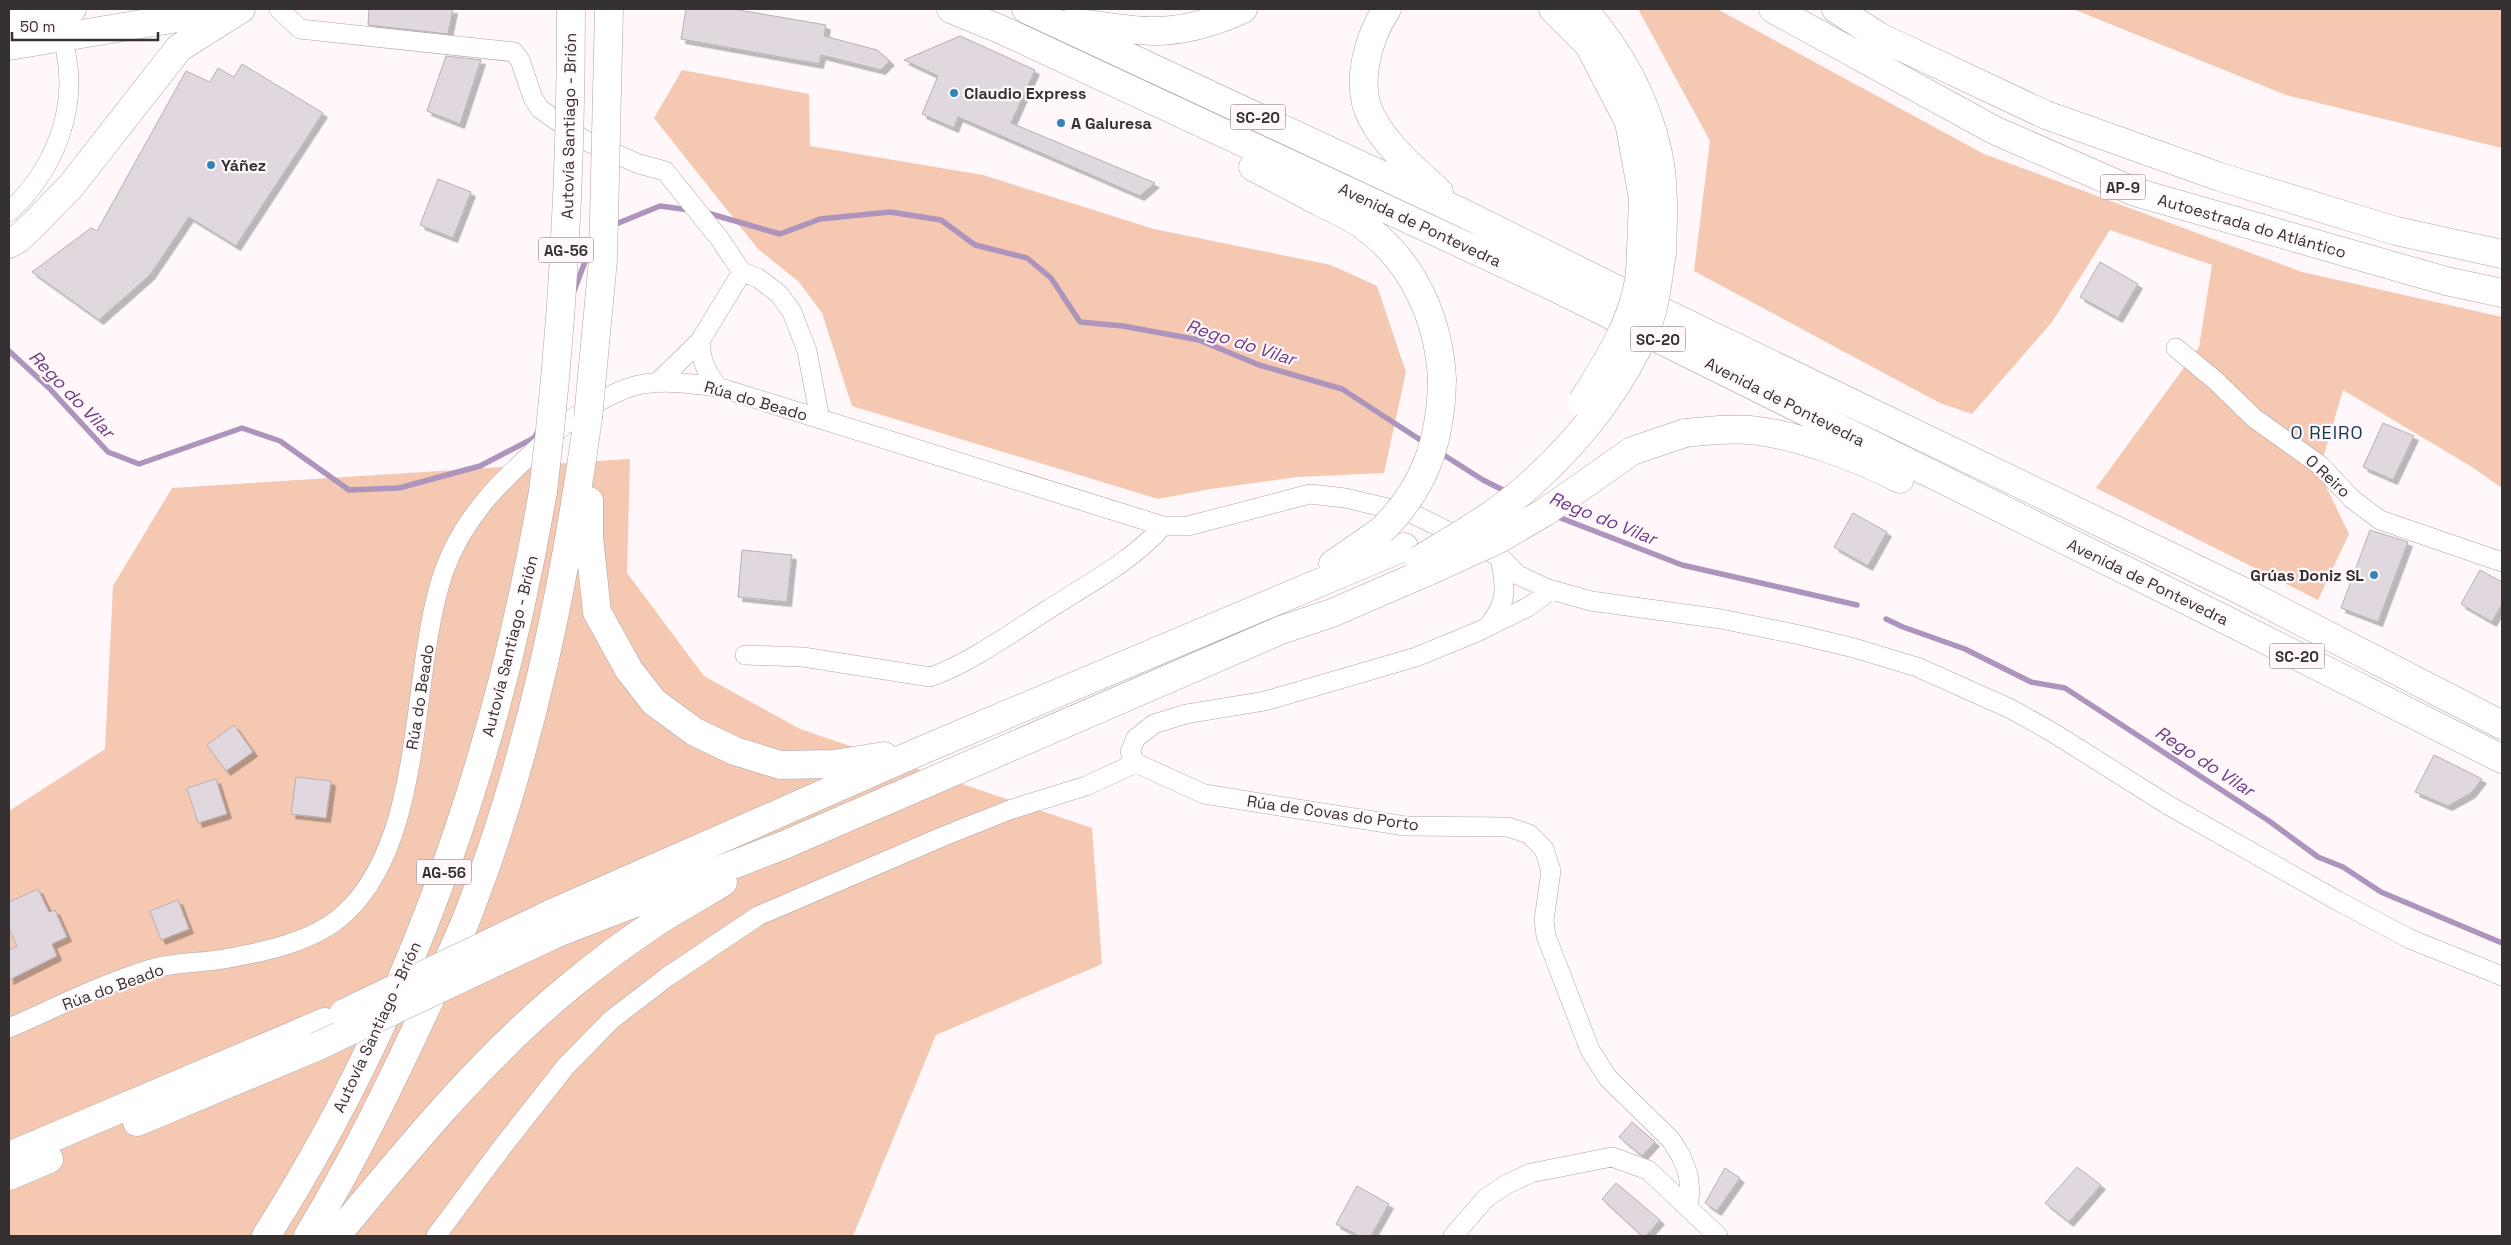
<svg xmlns="http://www.w3.org/2000/svg" width="2511" height="1245" viewBox="0 0 2511 1245" font-family="'Space Grotesk',sans-serif">
<style>
.green{fill:#f5c8b1}
.lines{fill:none;stroke-linecap:round;stroke-linejoin:round}
.stream{stroke:#ad94bc;stroke-width:5.5}
.building{fill:#e0d8de;stroke:#b6afb4;filter:url(#shadow)}
.street-casing{stroke:#ada4a6;stroke-width:20}
.highway-casing{stroke:#ada4a6;stroke-width:29}
.street{stroke:#fff;stroke-width:19}
.highway{stroke:#fff;stroke-width:28}
.highway-bridge-casing{stroke:#ada4a6;stroke-width:29;stroke-linecap:butt}
.highway-bridge{stroke:#fff;stroke-width:28}
.poi-dot{fill:#3184b4;stroke:#fff7f9;stroke-width:2}
.labels{text-anchor:middle;dominant-baseline:central;stroke-width:4.5;stroke-linejoin:round;paint-order:stroke}
.shield{fill:#fff7f9;stroke:#726c6e;stroke-width:1}
.shield-label{font-size:15px;font-weight:bold;fill:#353132}
.poi-label{font-size:16px;font-weight:bold;fill:#353132;stroke:#fff7f9;text-anchor:start}
.street-label{font-size:16px;fill:#353132;stroke:#fff7f9}
.water-label{font-size:18px;font-style:italic;fill:#6f3c8c;stroke:#fff7f9}
.neighbourhood-label{font-size:18px;letter-spacing:1px;fill:#10384f;stroke:#fff7f9}
</style>
<defs>
<filter id="shadow"><feDropShadow dx="4.5" dy="4.5" stdDeviation="0" flood-color="#0004"/></filter>
</defs>
<rect width="100%" height="100%" fill="#fff7f9"/>
<!-- green -->
<path class="green" d="M 1638,9 L 1717,9 L 1984,154 L 2302,272 L 2502,317 L 2502,488 L 2472,467 L 2343,390 L 2319,472 L 2349,534 L 2318,600 L 2096,488 L 2199,347 L 2212,265 L 2110,230 L 2052,322 L 1972,414 L 1940,403 L 1908,386 L 1694,271 L 1710,141 Z
M 2073,9 L 2502,9 L 2502,148 L 2286,95 Z
M 682,70 L 809,94 L 810,146 L 983,175 L 1154,229 L 1331,265 L 1377,286 L 1406,372 L 1384,473 L 1297,477 L 1211,489 L 1158,499 L 852,406 L 822,313 L 799,282 L 758,249 L 654,118 Z
M 630,459 L 627,573 L 704,676 L 800,729 L 1092,828 L 1102,964 L 936,1035 L 853,1236 L 9,1236 L 9,811 L 105,749 L 113,586 L 172,488 Z"/>
<g class="lines">
<!-- stream -->
<path class="stream" d="M 704,212 L 780,234 L 820,219 L 890,212 L 941,220 L 975,245 L 1027,258 L 1051,278 L 1080,322 L 1123,326 L 1199,340 L 1259,365 L 1342,389 L 1425,443
M 612,228 L 616,224 L 660,206 L 689,210
M 574,291 L 586,259 L 593,250
M 9,351 L 49,388 L 108,452 L 139,464 L 242,428 L 280,441 L 349,490 L 399,488 L 480,466 L 534,438 L 539,430
M 1439,452 L 1483,480 L 1509,493
M 1553,515 L 1682,565 L 1857,605
M 1886,619 L 1903,627 L 1965,649 L 2031,682 L 2065,688 L 2269,821 L 2318,857 L 2343,867 L 2381,892 L 2502,943"/>
</g>
<!-- building -->
<path class="building" d="M 369,9 L 453,9 L 448,34 L 368,25 Z
M 686,9 L 733,9 L 826,25 L 824,36 L 877,50 L 890,61 L 881,70 L 821,55 L 819,64 L 681,39 Z
M 960,36 L 1035,70 L 1011,123 L 1155,183 L 1140,196 L 958,117 L 954,128 L 922,114 L 938,76 L 904,60 Z
M 446,56 L 481,60 L 460,124 L 427,111 Z
M 242,64 L 323,113 L 236,246 L 189,217 L 150,275 L 99,320 L 32,272 L 91,228 L 97,231 L 186,71 L 210,82 L 218,68 L 234,77 Z
M 438,179 L 471,192 L 453,238 L 420,225 Z
M 2100,262 L 2138,284 L 2118,318 L 2080,297 Z
M 2383,423 L 2414,436 L 2393,480 L 2363,467 Z
M 1853,513 L 1887,532 L 1868,566 L 1834,547 Z
M 2370,530 L 2408,542 L 2378,622 L 2341,608 Z
M 742,550 L 792,555 L 787,602 L 738,597 Z
M 2480,570 L 2502,582 L 2502,604 L 2492,622 L 2461,604 Z
M 234,725 L 253,752 L 226,771 L 207,745 Z
M 2434,755 L 2482,779 L 2471,793 L 2448,806 L 2415,792 Z
M 296,777 L 331,781 L 326,818 L 291,814 Z
M 216,779 L 227,814 L 198,823 L 187,788 Z
M 38,889 L 49,912 L 55,910 L 67,937 L 52,944 L 57,956 L 9,980 L 9,950 L 17,946 L 9,929 L 9,902 Z
M 178,900 L 189,929 L 161,940 L 150,911 Z
M 1632,1122 L 1655,1142 L 1642,1156 L 1619,1137 Z
M 2077,1167 L 2101,1185 L 2069,1222 L 2045,1203 Z
M 1725,1168 L 1740,1178 L 1717,1211 L 1705,1203 Z
M 1616,1183 L 1660,1220 L 1646,1236 L 1642,1236 L 1602,1199 Z
M 1357,1186 L 1389,1204 L 1371,1236 L 1359,1236 L 1336,1224 Z"/>
<g class="lines">
<!-- street casing -->
<g class="street-casing">
<path id="street" d="M 279,9 L 300,29 L 514,52 L 520,60 L 533,98 L 540,109 L 586,141 L 639,164 L 665,171 L 719,238 L 742,272 L 758,278 L 779,294 L 792,312 L 807,351 L 820,419
M 9,212 C 52,172 78,113 66,53
M 700,341 C 701,361 706,372 718,387
M 2176,348 L 2216,381 L 2254,418 L 2321,466 L 2352,499 L 2380,520 L 2502,562
M 657,383 L 700,341 L 742,272
M 1490,624 C 1509,599 1505,586 1500,557
M 745,655 L 803,657 L 930,677 C 969,664 1014,631 1049,609 C 1088,584 1132,561 1163,526
M 1136,763 L 1204,794 L 1405,826 L 1508,827 L 1529,834 L 1544,849 L 1551,871 L 1544,920 L 1546,936 L 1590,1050 L 1608,1078 L 1671,1140 L 1681,1156 L 1688,1174 L 1690,1192 L 1688,1207
M 1136,763 L 1130,752 L 1136,738 L 1154,724 L 1186,714 L 1265,701 L 1416,657 L 1477,632 L 1528,607 L 1543,596 L 1548,589
M 9,1028 C 55,1008 106,982 154,968 C 177,962 201,963 224,959 C 263,952 314,942 344,914 C 427,839 409,671 444,571 C 464,516 499,483 542,444 C 568,420 607,391 643,384 C 667,380 694,384 718,387 L 1163,526 L 1188,526 L 1310,494 L 1345,498 L 1413,514 L 1500,557 L 1518,575 L 1548,589 L 1591,601 L 1721,619 L 1800,635 L 1854,648 L 1917,667 L 2011,709 L 2052,732 L 2168,805 L 2338,901 L 2410,939 L 2502,976
M 436,1236 L 503,1146 L 566,1066 L 611,1020 L 667,977 L 758,916 L 944,836 L 1012,809 L 1086,786 L 1136,763
M 1453,1236 L 1486,1198 L 1507,1184 L 1531,1173 L 1612,1157 L 1648,1170 L 1718,1236"/>
</g>
<!-- highway casing -->
<g class="highway-casing">
<path id="highway" d="M 951,9 L 1002,30 L 1554,287 L 2222,618 L 2502,759
M 1026,9 L 1463,213 L 1638,300 L 2238,589 L 2502,725
M 1387,9 C 1368,37 1354,86 1372,118 C 1387,147 1415,170 1439,192
M 1553,9 L 1589,45 L 1629,122 L 1643,198 L 1641,250
M 1583,9 C 1619,50 1646,99 1658,153 C 1665,186 1663,220 1662,253
M 1773,9 L 1994,130 L 2135,192 L 2446,281 L 2502,293
M 1836,9 L 1880,37 L 2046,115 L 2220,177 L 2396,231 L 2502,254
M 9,19 L 72,9
M 1071,23 C 1099,24 1126,31 1153,31 C 1184,31 1215,22 1243,9
M 9,46 L 232,9
M 1253,167 C 1275,178 1297,190 1320,202 C 1337,211 1355,218 1369,230 C 1415,265 1439,322 1442,379
M 9,244 L 18,239 L 34,224 L 71,186 L 179,48 L 241,9
M 1685,433 C 1707,431 1728,428 1750,430 C 1795,434 1859,458 1900,479
M 589,501 L 589,537 L 597,612 L 629,670 L 654,702 L 695,732 L 735,751 L 780,765 L 834,764 L 884,756
M 1333,564 L 1381,531
M 550,914 L 925,749 L 1404,547
M 555,934 L 784,845 L 1281,630 L 1332,613 L 1429,571
M 137,1122 L 316,1047
M 9,1156 L 325,1022
M 9,1176 L 49,1159
M 266,1236 C 410,1010 498,754 543,491
M 308,1236 C 355,1158 394,1077 432,995 C 445,966 460,937 471,907 C 531,750 565,584 588,418
M 336,1236 C 408,1149 481,1059 569,987 C 598,963 629,940 661,919 C 681,906 703,895 723,882"/>
</g>
<!-- street -->
<use href="#street" class="street"/>
<!-- highway -->
<use href="#highway" class="highway"/>
<!-- highway-bridge casing -->
<g class="highway-bridge-casing">
<path id="highway-bridge" d="M 1582,402 C 1605,365 1630,328 1638,285 C 1641,274 1640,261 1641,250
M 588,418 L 603,260 L 609,9
M 543,491 C 563,330 571,170 571,9
M 1381,531 C 1426,487 1441,440 1442,379
M 1419,560 C 1458,536 1501,512 1535,480 C 1581,438 1623,385 1647,327 C 1656,304 1658,277 1662,253
M 1429,571 L 1499,539 L 1545,512 L 1632,451 L 1685,433
M 344,1013 L 550,914
M 316,1047 L 555,934"/>
</g>
<!-- highway-bridge -->
<use href="#highway-bridge" class="highway-bridge"/>
</g>
<!-- markers -->
<g class="poi-dot">
<circle cx="954" cy="93" r="5"/>
<circle cx="1061" cy="123" r="5"/>
<circle cx="211" cy="165" r="5"/>
<circle cx="2374" cy="575" r="5"/>
</g>
<g class="labels">
<!-- shield labels -->
<g class="shield">
<rect x="1230.5" y="104.5" width="55" height="25" rx="4"/>
<rect x="2100.5" y="174.5" width="45" height="25" rx="4"/>
<rect x="538.5" y="237.5" width="55" height="25" rx="4"/>
<rect x="1630.5" y="326.5" width="55" height="25" rx="4"/>
<rect x="2269.5" y="643.5" width="55" height="25" rx="4"/>
<rect x="416.5" y="859.5" width="55" height="25" rx="4"/>
</g>
<g class="shield-label">
<text x="1258" y="117">SC-20</text>
<text x="2123" y="187">AP-9</text>
<text x="566" y="250">AG-56</text>
<text x="1658" y="339">SC-20</text>
<text x="2297" y="656">SC-20</text>
<text x="444" y="872">AG-56</text>
</g>
<!-- poi labels -->
<g class="poi-label">
<text x="964" y="93">Claudio Express</text>
<text x="1071" y="123">A Galuresa</text>
<text x="221" y="165">Yáñez</text>
<text x="2364" y="575" text-anchor="end">Grúas Doniz SL</text>
</g>
<!-- street labels -->
<g class="street-label">
<text transform="translate(569 126) rotate(-89)">Autovía Santiago - Brión</text>
<text transform="translate(1420 225) rotate(25)">Avenida de Pontevedra</text>
<text transform="translate(2252 226) rotate(16)">Autoestrada do Atlántico</text>
<text transform="translate(756 401) rotate(16)">Rúa do Beado</text>
<text transform="translate(1785 402) rotate(27)">Avenida de Pontevedra</text>
<text transform="translate(2328 476) rotate(43)">O Reiro</text>
<text transform="translate(2148 582) rotate(26)">Avenida de Pontevedra</text>
<text transform="translate(510 646) rotate(-76)">Autovía Santiago - Brión</text>
<text transform="translate(420 697) rotate(-81)">Rúa do Beado</text>
<text transform="translate(1333 813) rotate(8)">Rúa de Covas do Porto</text>
<text transform="translate(113 987) rotate(-20)">Rúa do Beado</text>
<text transform="translate(377 1027) rotate(-65)">Autovía Santiago - Brión</text>
</g>
<!-- water labels -->
<g class="water-label">
<text transform="translate(1241 342) rotate(18)">Rego do Vilar</text>
<text transform="translate(72 394) rotate(46)">Rego do Vilar</text>
<text transform="translate(1603 518) rotate(22)">Rego do Vilar</text>
<text transform="translate(2205 761) rotate(33)">Rego do Vilar</text>
</g>
<!-- neighbourhood labels -->
<g class="neighbourhood-label">
<text x="2327" y="432">O REIRO</text>
</g>
</g>
<!-- border -->
<rect width="2511" height="1245" fill="none" stroke="#353132" stroke-width="20"/>
<!-- scale -->
<path d="M12 32v8h146v-8" fill="none" stroke="#353132" stroke-width="2.5"/>
<text x="20" y="32" font-size="15" fill="#353132" stroke="#fff7f9" stroke-width="4" paint-order="stroke">50 m</text>
</svg>
